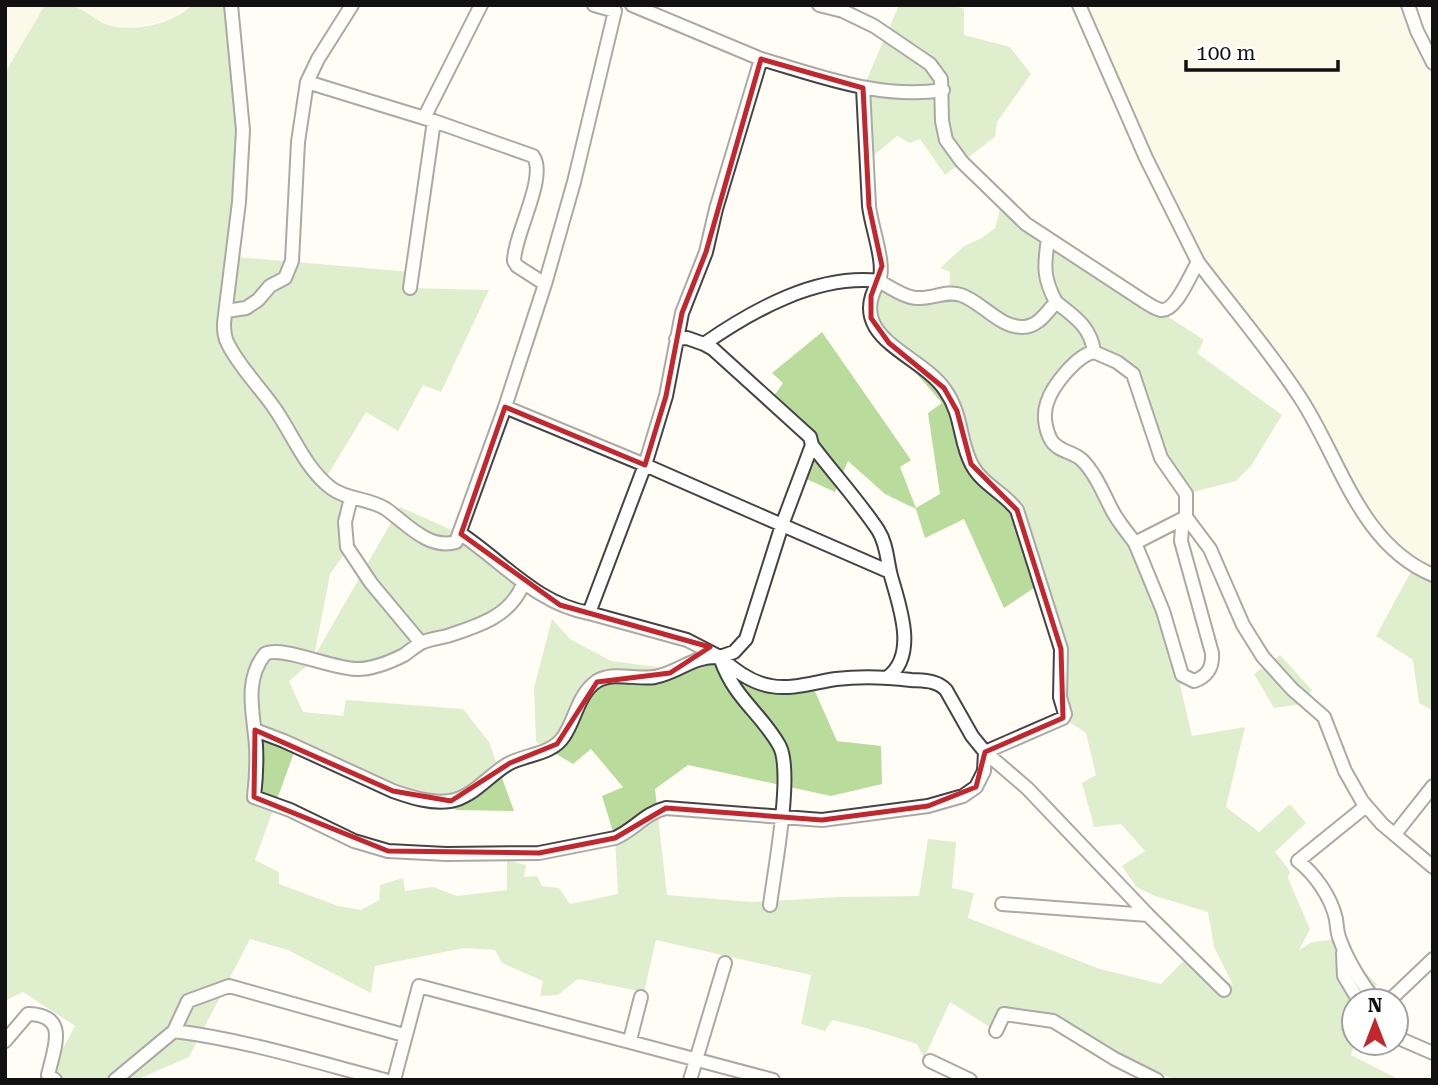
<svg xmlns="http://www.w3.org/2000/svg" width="1438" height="1085" viewBox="0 0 1438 1085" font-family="'Roboto Serif',serif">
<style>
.farmland{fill:#f6f3d4}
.forest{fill:#b9dc9c}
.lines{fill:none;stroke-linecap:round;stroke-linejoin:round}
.minor-casing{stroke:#444;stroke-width:16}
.minor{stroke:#fff;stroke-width:12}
.marked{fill:none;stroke:#c4262e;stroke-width:5;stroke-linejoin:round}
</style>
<rect width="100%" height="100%" fill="#fffdf5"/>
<!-- farmland -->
<path class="farmland" d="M 5,5 L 45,5 L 5,73 Z
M 71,5 L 192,5 L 185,13 L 163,21 L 126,29 L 107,24 Z
M 1079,5 L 1405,5 L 1433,54 L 1433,575 L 1388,546 L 1301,399 L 1198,262 Z"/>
<!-- forest -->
<path class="forest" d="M 45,5 C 53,5 64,3 72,6 C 84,9 94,19 105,24 C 130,34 174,24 192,5 L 232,5 L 237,54 L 237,257 L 412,272 L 410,288 L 489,290 L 441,392 L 423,385 L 398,431 L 366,412 L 324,481 L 346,495 L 348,549 L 330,574 L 314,657 L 400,507 L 461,534 L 523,584 L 505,611 L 368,668 L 313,661 L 289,681 L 303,712 L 343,716 L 346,700 L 463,709 L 489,742 L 514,811 L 457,810 L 296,747 L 255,860 L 279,872 L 279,884 L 338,906 L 361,910 L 379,900 L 380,885 L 403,878 L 405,891 L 433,887 L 457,896 L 507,890 L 507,860 L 526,865 L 524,877 L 537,876 L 542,886 L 559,888 L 570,904 L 618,894 L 615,838 L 602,796 L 623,787 L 591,749 L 573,764 L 536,742 L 534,688 L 552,619 L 570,639 L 611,661 L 687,671 L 720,657 L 731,679 L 763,690 L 814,689 L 837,741 L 881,746 L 882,784 L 831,796 L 688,765 L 655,789 L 667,895 L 752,902 L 839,897 L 919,896 L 928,839 L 956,842 L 952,888 L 974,893 L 968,918 L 1100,969 L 1161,984 L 1190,954 L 1233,985 L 1214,947 L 1208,912 L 1155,896 L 1136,887 L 1122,866 L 1145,851 L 1121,824 L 1094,827 L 1082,783 L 1096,775 L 1086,733 L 1063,718 L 1062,668 L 1040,584 L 1004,608 L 964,519 L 925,538 L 916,509 L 885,494 L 848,461 L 835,492 L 800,476 L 812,445 L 771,400 L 783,383 L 772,373 L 822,332 L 911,460 L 900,467 L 916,508 L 940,494 L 928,413 L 942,403 L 874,325 L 879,281 L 911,297 L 949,292 L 950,272 L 940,268 L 964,246 L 982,238 L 995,228 L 1002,202 L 1145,302 L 1204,340 L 1197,353 L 1282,415 L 1251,466 L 1236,481 L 1186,494 L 1161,458 L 1137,381 L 1094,352 L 1061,379 L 1045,420 L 1063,451 L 1098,483 L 1163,611 L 1192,736 L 1245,727 L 1226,807 L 1259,832 L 1290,804 L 1306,823 L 1275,852 L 1290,871 L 1288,878 L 1310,929 L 1299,950 L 1312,942 L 1331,940 L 1377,984 L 1371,1001 L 1354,1001 L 1355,1043 L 1351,1055 L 1400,1080 L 1174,1080 L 1052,1021 L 1002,1006 L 996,1031 L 950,1002 L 924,1058 L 917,1044 L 866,1028 L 832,1020 L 825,1031 L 801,1024 L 811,975 L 656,940 L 644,992 L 578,979 L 558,995 L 540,996 L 543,981 L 502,963 L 495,950 L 464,948 L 375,966 L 371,993 L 288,950 L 250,939 L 189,1057 L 136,1080 L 46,1080 L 75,1026 L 23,992 L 5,1001 L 5,73 Z
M 899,5 L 952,5 L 964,9 L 964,35 L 1010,47 L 1031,74 L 997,122 L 995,137 L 945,175 L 920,139 L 910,143 L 897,136 L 867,161 L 863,88 Z
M 1414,566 L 1433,585 L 1433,711 L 1419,703 L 1413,660 L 1376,636 Z
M 1280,655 L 1312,690 L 1302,704 L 1274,708 L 1254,674 Z"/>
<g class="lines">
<!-- minor casing -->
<g class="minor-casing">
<path id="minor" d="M 231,5 L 243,130 L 239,202 L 224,323 C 224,330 224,337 228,344 C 240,368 260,387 275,409 C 293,435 305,468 331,488 C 347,500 369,498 386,509 C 406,523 428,550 456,542 L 505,407 L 545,284
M 819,5 L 843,11 L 874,26 L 930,64 L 941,79 L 942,121 L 946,140 L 962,162 L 1026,224 L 1145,302 C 1150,305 1156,309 1161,310 C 1176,312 1191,273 1198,262 L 1146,158 L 1079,5
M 1408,5 L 1417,31 L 1433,63
M 761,59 C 820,76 881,100 943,90
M 307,82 L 434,121 L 533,156 C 548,176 514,235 514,261 L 517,266 L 545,284 L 574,182 L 615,11 L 594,5
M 424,118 L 481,5
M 1198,262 C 1232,307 1270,351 1301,399 C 1340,459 1360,545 1433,575
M 410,288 L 434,121
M 1056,302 C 1075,317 1091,327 1094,352 C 1077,355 1052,386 1047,403 C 1043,414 1045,429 1051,440 C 1058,452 1073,451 1082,460 C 1096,474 1104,495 1113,512 C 1119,523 1128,533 1135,543 L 1186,517 L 1186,494 L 1161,458 L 1133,374 L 1117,362 L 1094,352
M 226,311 L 246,308 L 258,300 L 270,286 L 285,278 L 292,261 L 298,142 L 307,82 L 318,59 L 352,5
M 676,339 L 687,338 L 704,344 C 753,310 817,274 879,281 C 886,264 871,226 869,206 L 863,88
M 505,407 L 645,465 L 666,396 L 682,313 L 706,252 L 716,209 L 761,59 L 632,5
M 812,445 C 833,473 858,500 878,530 C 887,544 887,561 891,576 C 899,605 918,654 888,677
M 351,498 L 345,522 L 347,547 L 371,583 L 421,643
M 461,534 C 503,562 537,604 589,613 L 645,465 L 782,525 L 812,445 L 810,437 L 713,349 L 704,344
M 1135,543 L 1163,611 L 1182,675 L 1194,681 C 1208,676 1213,667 1212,653 L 1181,541 L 1182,528 L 1186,517 L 1210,549 L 1243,625 L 1263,657 L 1292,689 L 1324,717 L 1345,771 L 1362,801 L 1382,824 L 1433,867
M 523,584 C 511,616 478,626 447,636 C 439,638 429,639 421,643 C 415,646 410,651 404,655 C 390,662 373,669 358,669 C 335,670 281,645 265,654 C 243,681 254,715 256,746 C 257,764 256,780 254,797 L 290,810 L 354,841 L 388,851 L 446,854 L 539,853 L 615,838 C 634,830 645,813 666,808 L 822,820 L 928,806 L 963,796 L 976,787 L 984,771 L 985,752
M 589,613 L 687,640 L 720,657 L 734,652 L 746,639 L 782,525 L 890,572
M 721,660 C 735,699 760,712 779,745 C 794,770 774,872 770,905
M 255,730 L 284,741 L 393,791 C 410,797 431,804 450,801 C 472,798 489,775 508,764 C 526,754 552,755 564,736 C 576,718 578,694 597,681 C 614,671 637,680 655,677 C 682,671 691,656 720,657 C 734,670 751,683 771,686 C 792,690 815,682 836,679 C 861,676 886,677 911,680 C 924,681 937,680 946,690 L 972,736 L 985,752 L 1027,788 L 1148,915 L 1224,990
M 985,752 L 1063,718 L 1065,714 L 1060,697 L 1061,649 L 1017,510 C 1004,493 982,484 972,465 C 959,442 963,415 945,390 C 920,353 844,338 879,281 C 890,287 905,298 918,298 C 933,299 946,290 961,295 C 982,302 1000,328 1023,327 C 1038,327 1047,312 1056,302 C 1043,278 1044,266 1048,239
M 1366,806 L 1298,861 C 1315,874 1331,897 1336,919 C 1337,926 1337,933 1340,940 C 1348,962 1361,982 1375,1001
M 1395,834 L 1433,786
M 1002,904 L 1148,915
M 1343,953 L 1344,976 L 1359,1001
M 1389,1001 L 1433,959
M 174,1031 L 188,1001 L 229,986 L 404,1035
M 996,1031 L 1004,1014 L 1053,1021 L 1115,1059 L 1157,1080
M 1396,1037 L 1433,1053
M 630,1040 L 641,997
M 5,1041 L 28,1014 C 70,1015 54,1048 48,1075 L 55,1080
M 930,1061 L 970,1080
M 115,1080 L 174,1031 C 246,1040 316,1062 385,1080
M 394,1080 L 419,986 L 773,1080
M 690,1080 L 725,963"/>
</g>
<!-- minor -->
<use href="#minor" class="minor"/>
</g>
<!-- marked area -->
<path d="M0 0H1438V1085H0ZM 761,59 L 863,88 L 869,206 L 882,266 L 871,296 L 871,318 L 889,343 L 944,388 L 957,411 L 971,464 L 1017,510 L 1061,649 L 1063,718 L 985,752 L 976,787 L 928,806 L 822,820 L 666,808 L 615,838 L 539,853 L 388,851 L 254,797 L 255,730 L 393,791 L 451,801 L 510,763 L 557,744 L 597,682 L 670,673 L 710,647 L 560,605 L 461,534 L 505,407 L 645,465 L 666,396 L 682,313 L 706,252 Z" fill="#fffdf5" fill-opacity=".55" fill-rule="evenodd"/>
<path class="marked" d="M 761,59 L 863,88 L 869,206 L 882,266 L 871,296 L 871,318 L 889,343 L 944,388 L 957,411 L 971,464 L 1017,510 L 1061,649 L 1063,718 L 985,752 L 976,787 L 928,806 L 822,820 L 666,808 L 615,838 L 539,853 L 388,851 L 254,797 L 255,730 L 393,791 L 451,801 L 510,763 L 557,744 L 597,682 L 670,673 L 710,647 L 560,605 L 461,534 L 505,407 L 645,465 L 666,396 L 682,313 L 706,252 Z"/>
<!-- border -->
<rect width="1438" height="1085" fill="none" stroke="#111111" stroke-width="14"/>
<!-- north arrow -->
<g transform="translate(1375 1022)"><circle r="33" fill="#ffffff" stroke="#a0a0a0" stroke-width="2"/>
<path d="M0-5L12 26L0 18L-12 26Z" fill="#c4262e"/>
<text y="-10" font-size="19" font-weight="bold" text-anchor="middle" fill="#111111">N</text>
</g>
<!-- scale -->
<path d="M1186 60v10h152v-10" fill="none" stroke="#111111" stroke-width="3.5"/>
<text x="1196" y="60" font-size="21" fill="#111111" stroke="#ffffff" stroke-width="5" paint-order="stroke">100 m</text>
</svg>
